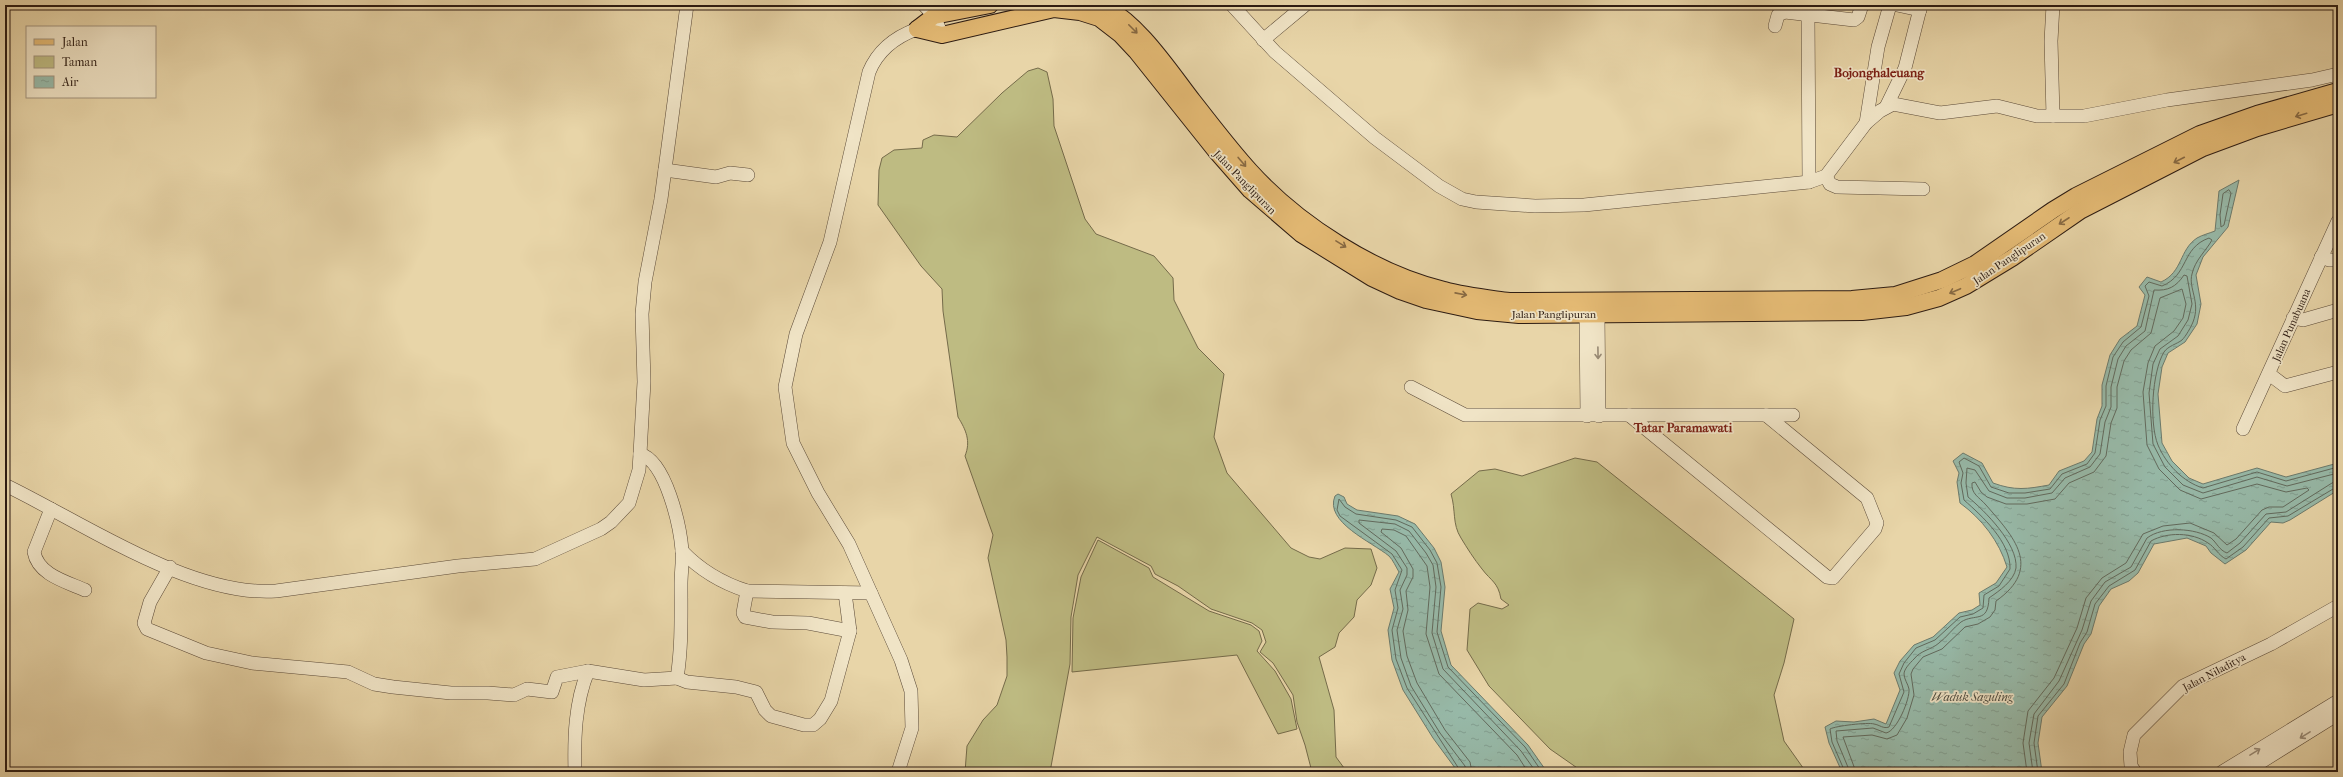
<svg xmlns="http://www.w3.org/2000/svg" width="2343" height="777" viewBox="0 0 2343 777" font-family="'IM FELL French Canon',serif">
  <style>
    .green { fill: #bebb82; stroke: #756b4a }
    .water { fill: url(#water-ripples); stroke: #6c7a6c }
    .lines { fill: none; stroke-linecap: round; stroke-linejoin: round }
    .shore { stroke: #626a5d; stroke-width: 1 }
    .minor-casing { stroke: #5b4a38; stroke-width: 14 }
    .major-casing { stroke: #2c1b12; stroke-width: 18 }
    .minor { stroke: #f0e4c6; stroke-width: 13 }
    .major { stroke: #e4ba74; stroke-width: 16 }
    .oneway { stroke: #886a43 }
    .oneway2 { stroke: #988a75 }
    .labels { text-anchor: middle; stroke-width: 3.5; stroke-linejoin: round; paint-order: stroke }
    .street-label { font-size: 11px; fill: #2c1b12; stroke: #f0e4c6 }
    .water-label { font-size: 12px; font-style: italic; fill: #4c4a3f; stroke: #f0e4c6 }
    .quarter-label { font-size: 13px; font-weight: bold; fill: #7a1f14; stroke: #f0e4c6 }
  </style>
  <defs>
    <pattern id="water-ripples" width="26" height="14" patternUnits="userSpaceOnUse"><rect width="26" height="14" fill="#97b9a8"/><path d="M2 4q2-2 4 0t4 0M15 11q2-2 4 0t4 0" fill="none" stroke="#829e90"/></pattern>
  </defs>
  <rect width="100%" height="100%" fill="#e8d5a8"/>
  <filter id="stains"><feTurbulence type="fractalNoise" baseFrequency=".005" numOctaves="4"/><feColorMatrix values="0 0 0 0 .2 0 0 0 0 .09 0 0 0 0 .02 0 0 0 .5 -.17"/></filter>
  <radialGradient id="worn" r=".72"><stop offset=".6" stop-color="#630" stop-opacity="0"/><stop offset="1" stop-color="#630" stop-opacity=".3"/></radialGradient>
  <g class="green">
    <path d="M1038,68L1047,72L1053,99L1054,126L1085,219L1096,234L1154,256L1173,278L1174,300L1198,348L1224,374L1214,437L1227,473L1291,548L1309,557L1320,559L1345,548L1371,549L1377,568L1371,585L1357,600L1354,617L1339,633L1335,647L1319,657L1334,710L1336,757L1347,772H1312L1305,745L1297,722L1293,695L1273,663L1260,652L1266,642L1262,630L1252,623L1211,609L1178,586L1155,574L1151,566L1097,537L1078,575L1071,617L1070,664L1050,772H965L967,746L983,720L997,705L1007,676V657L1006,640L988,558L993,535L965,456C971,441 966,430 958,417L943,311L942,289L921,266L878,205L879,170L882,158L894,150L922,148L923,140L934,135L957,137L1002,93L1028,71Z"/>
    <path d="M1575,458L1597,462L1794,619L1784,663L1774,695L1784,741L1806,772H1583L1550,749L1489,686L1467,650L1470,609L1478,603L1502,609L1509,605L1501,599C1498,582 1491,581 1482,569C1474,559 1467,548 1461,538C1452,524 1456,510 1451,494L1479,471L1495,469L1522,476Z"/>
    <path d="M1098,540L1149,568L1153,577L1209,611L1251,625L1259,631L1262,641L1257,651L1275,671L1291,699L1297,729L1278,734L1237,655L1072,672L1073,618L1081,577Z"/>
  </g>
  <g class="water">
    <path d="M2239,180L2228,227L2203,257L2196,275L2201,304L2197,324L2185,342L2168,353L2162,367L2158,394L2162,443L2172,461L2189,478L2203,484L2257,468L2286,477L2338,463V488L2335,492L2290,520L2283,523L2271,522L2246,550L2225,564L2211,553L2206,546L2187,538L2154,544L2138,573L2129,581L2111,589L2099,606L2091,634L2084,644L2067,686L2042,717L2038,743L2042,772H1842L1829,743L1825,727L1836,721L1854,722L1874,719L1886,724L1900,690L1894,673L1900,661L1914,645L1933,637L1959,613L1972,610L1980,605L1979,593L1996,583L2007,567C1999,541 1982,519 1960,503L1957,482L1959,473L1953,461L1963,453L1982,463L1993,483C2015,491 2027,489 2049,485L2059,471L2084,461L2092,452L2097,419L2102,406V385L2110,355L2120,339L2137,326L2145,295L2139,287L2147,277L2161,282C2183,272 2179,250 2197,238C2202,235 2210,233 2215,231L2219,191Z"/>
    <path d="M1338,494L1344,497L1347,504L1357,510L1398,516L1415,524L1434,548L1441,562L1445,587L1441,631L1451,665L1528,745L1547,772H1458L1433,738L1403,690L1392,660L1388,630L1394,608L1390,589L1399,572C1396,567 1393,560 1389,556C1372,542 1324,522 1335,496Z"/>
  </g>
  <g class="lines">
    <g class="shore">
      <path d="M2229,190L2231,193L2224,225L2221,227L2220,215L2223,194Z"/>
      <path d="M1461,772L1407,688L1396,659L1392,630L1398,608L1395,590L1402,570L1392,554L1340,516L1337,510L1339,499L1345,507L1356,514L1396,520L1412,527L1430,550L1437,563L1441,587L1437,632L1448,667L1525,747L1542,772"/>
      <path d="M1466,772L1465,766L1440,733L1411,686L1401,658L1397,630L1403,609L1400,590L1407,575V568L1396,551L1359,523V520L1395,524L1409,531L1426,553L1433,565L1436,587L1432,633L1443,669L1521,751L1536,772"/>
      <path d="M1472,772L1470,762L1445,730L1417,683L1407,656L1403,631L1408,610L1406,591L1413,577V569L1401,548L1381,532L1382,529L1394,530L1406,536L1427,566L1430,587L1426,634L1439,674L1517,755L1528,772"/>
      <path d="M1845,772L1832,742L1830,729C1835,726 1868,722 1874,724C1880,725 1883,729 1889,727L1904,692L1899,674L1904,663L1916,648L1935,640L1960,617L1973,614L1983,608L1984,595L1999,586L2010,569C2011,542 1982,516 1964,500L1961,483L1963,473L1959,462L1964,458L1979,466L1991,487L2009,493H2025L2050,489L2062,474L2087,464L2095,453L2100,420L2106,406V386L2113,357L2123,342L2141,327L2149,296L2145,286L2149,282L2162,286C2189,275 2181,248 2209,238L2212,240C2206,251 2195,260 2192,274C2188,288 2201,302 2193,322C2191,327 2186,336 2182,340C2177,344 2168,346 2164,352C2152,372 2149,423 2158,445C2166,464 2183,482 2203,488L2257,472L2286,481L2338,467"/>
      <path d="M1850,772L1837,741L1836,731L1873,728L1886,733C1897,731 1910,699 1909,689C1908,684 1904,679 1904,674C1904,669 1910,663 1914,659C1921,650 1931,650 1939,643C1947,637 1953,628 1961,622C1975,613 1988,624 1989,598C1999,591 2014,581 2016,568C2018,544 1985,511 1968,497L1966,483L1967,468L1975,470L1989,491L2007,498H2025L2052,493L2065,478L2090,467L2100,454L2105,422L2111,407V387L2118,359L2126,346L2145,331L2154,290C2168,291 2176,287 2184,275L2187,276L2192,304L2188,320L2178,336L2160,349L2153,364L2149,393L2153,444L2165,467L2183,485L2203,493L2257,477L2287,486L2338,473"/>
      <path d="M1856,772L1843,737L1872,735L1887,739L1897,735L1907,718L1914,695L1911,674L1913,669L1923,657L1942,649L1965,627L1978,624L1990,617L1995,610L1996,601C2043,568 2014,537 1986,505C1979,497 1971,494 1972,483L1975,482L1981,492L1987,497L2006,504H2027L2055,499L2069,483L2094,472L2106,456L2111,423L2117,408V387L2124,361L2131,350L2151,333L2160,298L2182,289L2186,304L2183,318L2174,331L2155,346L2148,363L2143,392L2147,445L2159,469L2180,490L2201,499L2257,484L2286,492L2307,488L2309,490L2283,507H2269L2262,510L2236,539L2227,545L2214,533L2190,523L2163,526L2143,534L2126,563L2102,578L2086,598L2077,628L2054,678L2028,711L2023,743L2027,772"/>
      <path d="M2033,772L2029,743L2034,714L2059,681L2082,630L2091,601L2105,582L2131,567L2147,538C2163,526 2195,528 2211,538C2217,543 2219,550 2227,553L2240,543L2266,514L2286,512L2332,483L2338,481"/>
      <path d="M2038,772L2034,743L2038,716L2064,684L2080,643L2087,632L2095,604L2109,586L2135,570L2151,541C2167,532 2192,532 2208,543C2215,547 2218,555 2226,559L2243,547L2269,518L2288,516L2338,486"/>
    </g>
    <g class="minor-casing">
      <g id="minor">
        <path d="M924,5L934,16L942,35"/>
        <path d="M1232,5L1275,52L1375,138L1439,186L1462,199L1476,202L1535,206L1584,205L1809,182L1826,176L1866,123L1880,111L1893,104L1940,113L1997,106L2037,116H2084L2167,100L2312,80L2338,74"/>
        <path d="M1897,5L1920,10"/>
        <path d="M2053,5L2051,41L2053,116"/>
        <path d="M1808,14L1809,182"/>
        <path d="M1775,26L1778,15L1785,12L1854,20L1858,17L1862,5"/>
        <path d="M1263,40L1305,5"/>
        <path d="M1886,107L1905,68L1921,5"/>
        <path d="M1866,123L1878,47L1890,5"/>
        <path d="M665,170L716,177L730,173L748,175"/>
        <path d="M1826,176L1830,184L1837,187L1923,189"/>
        <path d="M2321,257L2329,260H2338"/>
        <path d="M1586,314L1587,416"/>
        <path d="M1598,314L1599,416"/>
        <path d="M2293,318L2303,320L2338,310"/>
        <path d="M2269,374L2285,386L2338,372"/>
        <path d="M1411,387L1465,415H1793"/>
        <path d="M1629,415L1827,577L1833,578L1875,529L1877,523L1867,498L1766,415"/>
        <path d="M2243,429L2338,221"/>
        <path d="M5,485C82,522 190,597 276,591L458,566L535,559L601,529L611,522L629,503L639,470L640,454L644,382L642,314L645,282L661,199L687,5"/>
        <path d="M51,509L34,552C38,575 67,582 85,590"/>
        <path d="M170,567L150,602L144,623L147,629L206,653L252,663L348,672L374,684L393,687L451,693H488L514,695L527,689L552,692L557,677L588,671L644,680L677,678C682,647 681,616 681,584C681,573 683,561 682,550C680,526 666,461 640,454"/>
        <path d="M747,591L871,593"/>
        <path d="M845,593L850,631"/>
        <path d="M677,678L687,682L736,687L756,692L765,710L771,716L804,725H813L820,719L831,701L850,631L808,623L772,622L745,617L743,613L747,591C722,583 701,571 682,551"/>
        <path d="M575,772C574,738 575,703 588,671"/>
        <path d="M898,772L912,728L911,691L901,660L849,544L818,493L793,443L785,387L796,334L830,242L869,72C878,50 895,37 917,29"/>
        <path d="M2135,772L2131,766L2130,752L2134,735L2183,686L2271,644L2338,606"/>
        <path d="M2222,772L2338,701"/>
        <path d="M2245,772L2338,714"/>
      </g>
    </g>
    <g class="major-casing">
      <g id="major">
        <path d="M1102,5C1138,22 1169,70 1193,101C1212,125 1230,149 1250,171C1298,224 1374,273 1444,290C1465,296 1487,298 1509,301L1852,299L1895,295L1942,280L1975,264L2053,210L2076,196L2200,134L2257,114L2338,91"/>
        <path d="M917,29L942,35L1054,9L1080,12L1099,18L1121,35L1136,51L1215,150L1250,190L1301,234L1372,278L1400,291L1426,300L1477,311L1519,315L1862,312L1906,307L1939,298L1966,286L2012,258L2080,211L2203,148L2257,128L2338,104"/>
        <path d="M917,29L934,16L990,5"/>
      </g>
    </g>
    <use href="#minor" class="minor"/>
    <use href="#major" class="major"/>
  </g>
  <defs><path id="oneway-shaft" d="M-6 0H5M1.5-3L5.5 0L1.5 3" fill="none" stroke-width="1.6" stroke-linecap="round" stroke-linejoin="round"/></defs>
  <g class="oneway">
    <use href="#oneway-shaft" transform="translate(1133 29) rotate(45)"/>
    <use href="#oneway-shaft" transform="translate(2301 115) rotate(163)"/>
    <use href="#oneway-shaft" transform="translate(2179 160) rotate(153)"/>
    <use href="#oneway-shaft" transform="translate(1242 162) rotate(50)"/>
    <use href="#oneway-shaft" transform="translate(2064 221) rotate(147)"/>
    <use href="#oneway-shaft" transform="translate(1341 244) rotate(32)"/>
    <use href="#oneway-shaft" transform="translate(1955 291) rotate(157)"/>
    <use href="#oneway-shaft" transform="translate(1461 294) rotate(11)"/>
  </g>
  <g class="oneway2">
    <use href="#oneway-shaft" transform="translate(1598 353) rotate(89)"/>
    <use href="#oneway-shaft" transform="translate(2305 735) rotate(148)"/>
    <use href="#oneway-shaft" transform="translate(2255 752) rotate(-32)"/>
  </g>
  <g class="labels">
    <g class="street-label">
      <text transform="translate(1245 182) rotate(46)" y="4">Jalan Panglipuran</text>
      <text transform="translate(2009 258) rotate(-34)" y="4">Jalan Panglipuran</text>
      <text x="1554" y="318">Jalan Panglipuran</text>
      <text transform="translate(2291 325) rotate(-66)" y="4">Jalan Punabuana</text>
      <text transform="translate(2214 672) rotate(-28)" y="4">Jalan Niladitya</text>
    </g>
    <g class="water-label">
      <text x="1972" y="701">Waduk Saguling</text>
    </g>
    <g class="quarter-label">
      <text x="1879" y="77">Bojonghaleuang</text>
      <text x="1683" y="432">Tatar Paramawati</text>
    </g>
  </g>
  <rect width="2343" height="777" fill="none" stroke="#e8d5a8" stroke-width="20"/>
  <rect x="6" y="6" width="2331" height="765" fill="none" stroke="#2c1b12" stroke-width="2"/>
  <rect x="10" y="10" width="2323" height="757" fill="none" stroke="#2c1b12"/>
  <rect x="26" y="26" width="130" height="72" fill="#f0e4c6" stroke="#a2947e"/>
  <rect x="34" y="39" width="20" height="6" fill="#e4ba74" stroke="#a2947e"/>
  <text x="62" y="46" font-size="12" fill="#2c1b12">Jalan</text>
  <rect x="34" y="56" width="20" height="12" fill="#bebb82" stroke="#a2947e"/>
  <text x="62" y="66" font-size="12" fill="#2c1b12">Taman</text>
  <rect x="34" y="76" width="20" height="12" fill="url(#water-ripples)" stroke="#a2947e"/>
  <text x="62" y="86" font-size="12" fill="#2c1b12">Air</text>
  <rect width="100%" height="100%" filter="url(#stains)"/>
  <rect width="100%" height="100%" fill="url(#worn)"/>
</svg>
